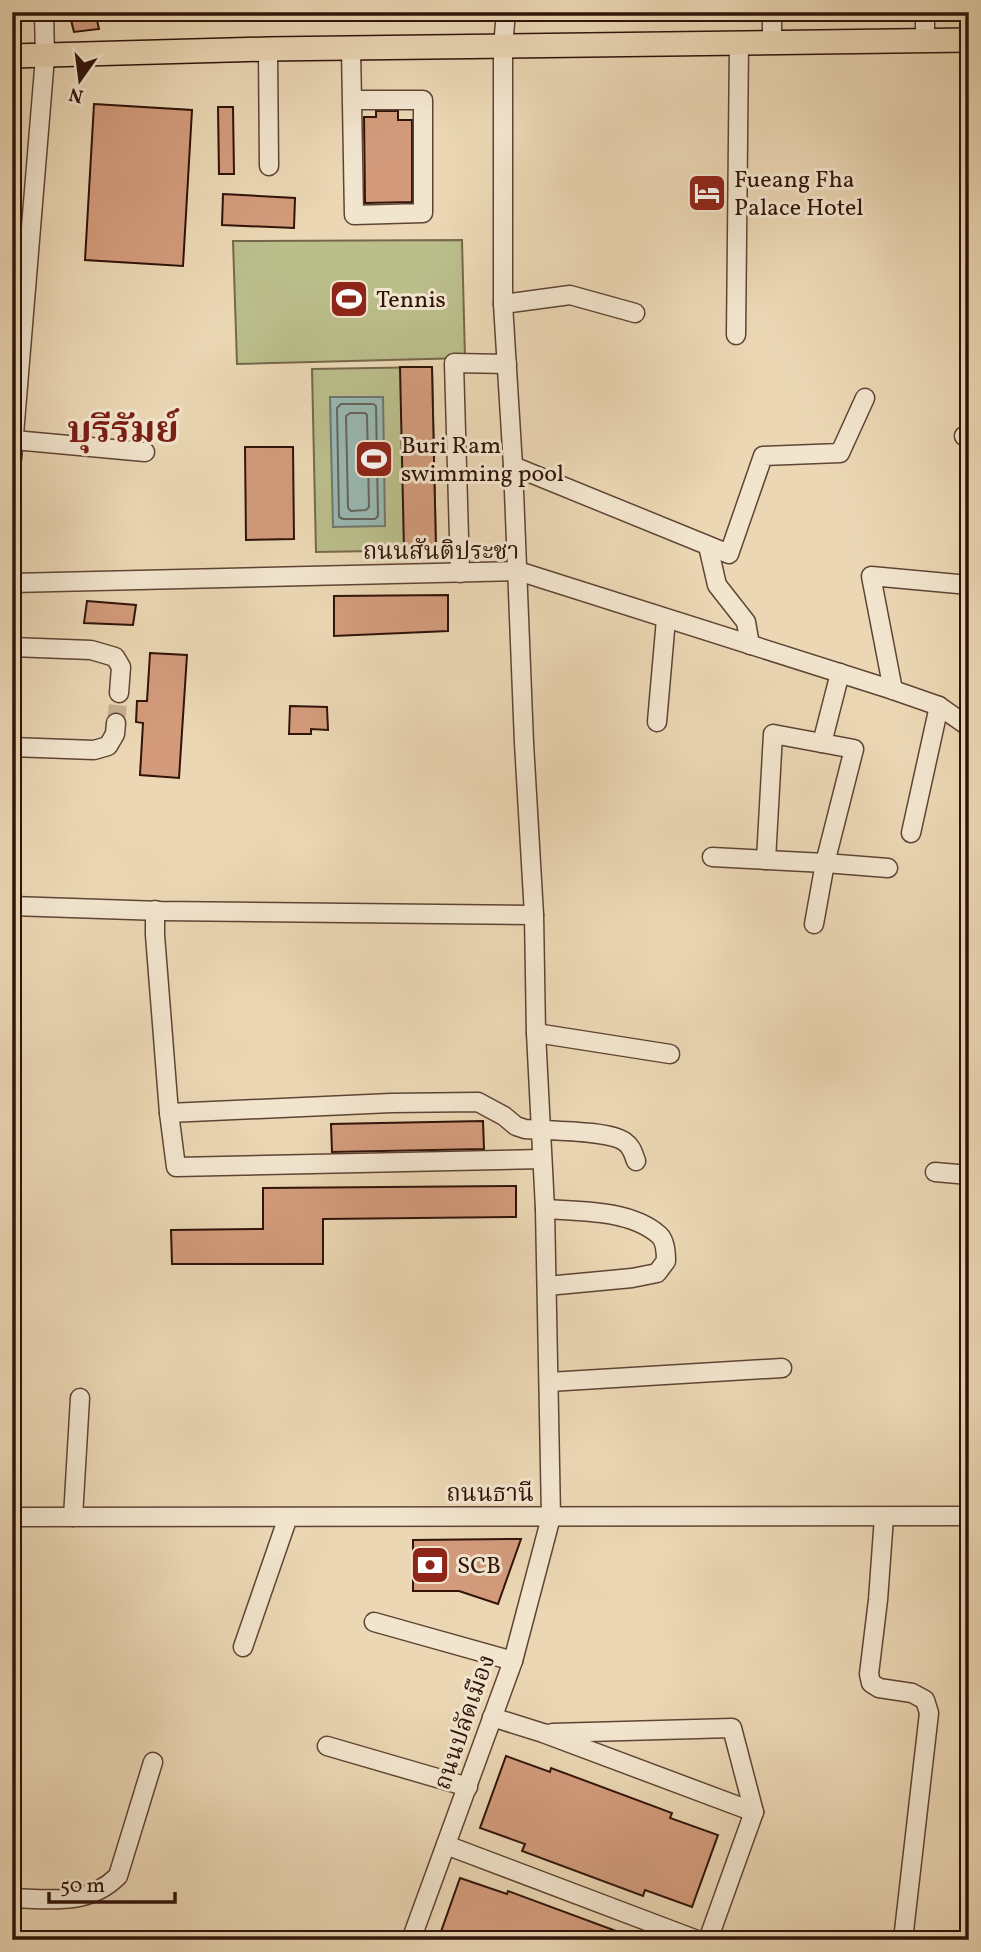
<svg xmlns="http://www.w3.org/2000/svg" width="981" height="1952" viewBox="0 0 981 1952" font-family="Vollkorn,'Noto Serif Thai',serif">
  <style>
    .green { fill: #babe8b; stroke: #75684a; stroke-width: 2 }
    .water { fill: #99b8b2; stroke: #6f766e; stroke-width: 2 }
    .lines { fill: none; stroke-linecap: round; stroke-linejoin: round }
    .shore { stroke: #64665e; stroke-width: 2 }
    .building { fill: #d39b7c; stroke: #301309; stroke-width: 2 }
    .minor-tunnel { stroke: #c6b092; stroke-width: 18; stroke-dasharray: 18 9; stroke-linecap: butt }
    .minor-casing { stroke: #5f4434; stroke-width: 21 }
    .major-casing { stroke: #301309; stroke-width: 26 }
    .minor { stroke: #f2e5ce; stroke-width: 18 }
    .major { stroke: #ebd7b4; stroke-width: 23 }
    .labels { text-anchor: middle; stroke-width: 6; stroke-linejoin: round; paint-order: stroke }
    .poi-label { font-size: 24px; fill: #301309; stroke: #f2e5ce; text-anchor: start }
    .street-label { font-size: 24px; fill: #301309; stroke: #f2e5ce }
    .town-label { font-size: 38px; font-weight: bold; fill: #7a1f14; stroke: #f2e5ce }
  </style>
  <rect width="100%" height="100%" fill="#ebd7b4"/>
  <filter id="stains"><feTurbulence type="fractalNoise" baseFrequency=".00286" numOctaves="4"/><feColorMatrix values="0 0 0 0 .2 0 0 0 0 .09 0 0 0 0 .02 0 0 0 .5 -.17"/></filter>
  <radialGradient id="worn" r=".72"><stop offset=".6" stop-color="#630" stop-opacity="0"/><stop offset="1" stop-color="#630" stop-opacity=".3"/></radialGradient>
  <g class="green">
    <path d="M462,240L465,358L237,364L233,241Z"/>
    <path d="M432,367L436,550L316,552L312,369Z"/>
  </g>
  <path class="water" d="M330,397H383L385,526L333,527Z"/>
  <g class="lines">
    <g class="shore">
      <path d="M341,404H373L376,406L378,516L375,519H343L339,517L337,408Z"/>
      <path d="M350,413H365L367,415L369,507L366,510L351,511L348,508L346,416Z"/>
    </g>
  </g>
  <g class="building">
    <path d="M69,12H95L99,29L74,32Z"/>
    <path d="M94,104L192,110L183,266L85,260Z"/>
    <path d="M218,107H233L234,174H219Z"/>
    <path d="M376,111H398V120H412V202L365,203L364,117H376Z"/>
    <path d="M223,194L295,198L294,228L222,225Z"/>
    <path d="M400,367H432L436,550H404Z"/>
    <path d="M245,447H293L294,539L246,540Z"/>
    <path d="M448,595V631L334,636V596Z"/>
    <path d="M87,601L136,605L133,625L84,623Z"/>
    <path d="M150,653L187,655L179,778L140,775L143,723L136,722L137,701H147Z"/>
    <path d="M290,706L327,707L328,730L311,729V734H289Z"/>
    <path d="M483,1121L484,1149L332,1152L331,1124Z"/>
    <path d="M516,1186V1217L323,1219V1264H172L171,1230L263,1229V1188Z"/>
    <path d="M521,1539L498,1604L459,1591H413V1540Z"/>
    <path d="M506,1756L550,1772L551,1768L672,1813L670,1818L718,1835L692,1907L645,1890L643,1896L522,1851L525,1844L480,1828Z"/>
    <path d="M460,1878L507,1894L508,1891L635,1938V1940H438Z"/>
  </g>
  <g class="lines">
    <path class="minor-tunnel" d="M116,723L119,693"/>
    <g class="minor-casing">
      <g id="minor">
        <path d="M925,12V41"/>
        <path d="M772,43V12"/>
        <path d="M351,48L354,215L423,213V100H352"/>
        <path d="M268,49L269,166"/>
        <path d="M503,304L570,295L635,313"/>
        <path d="M736,335L739,43"/>
        <path d="M964,436H969"/>
        <path d="M14,440L145,452"/>
        <path d="M12,459L45,57L44,12"/>
        <path d="M513,466L729,554L763,456L840,453L865,398"/>
        <path d="M708,546L717,585L746,622L750,645"/>
        <path d="M460,573L454,363L507,364"/>
        <path d="M12,583L518,571L893,690L939,706L969,727"/>
        <path d="M12,647L91,650L115,657L121,667L119,693"/>
        <path d="M893,690L871,576L969,585"/>
        <path d="M657,722L666,619"/>
        <path d="M822,743L840,673"/>
        <path d="M12,747L94,750L108,746L115,734L116,723"/>
        <path d="M911,833L939,706"/>
        <path d="M712,857L825,863L888,868"/>
        <path d="M766,860L773,734L854,749L825,863L814,924"/>
        <path d="M12,906L161,911L534,915"/>
        <path d="M155,910V935L169,1113L176,1167L542,1159"/>
        <path d="M536,1033L670,1054"/>
        <path d="M169,1113L391,1103L478,1102L504,1116L516,1126L525,1129C548,1131 609,1130 625,1142C632,1147 633,1153 636,1161"/>
        <path d="M935,1172L969,1175"/>
        <path d="M545,1209C579,1211 631,1210 659,1235C665,1240 666,1252 666,1261L657,1273L632,1278L547,1286"/>
        <path d="M549,1382L782,1368"/>
        <path d="M12,1517L969,1516"/>
        <path d="M73,1517L80,1398"/>
        <path d="M884,1517L878,1600L869,1674L871,1683L879,1688L912,1693L925,1700L929,1713L903,1940"/>
        <path d="M374,1622L513,1661"/>
        <path d="M243,1647L288,1517"/>
        <path d="M492,1717L543,1733L754,1812L708,1940"/>
        <path d="M552,1733L732,1728L754,1812"/>
        <path d="M327,1746L468,1787"/>
        <path d="M446,1845L697,1940"/>
        <path d="M12,1898C51,1899 88,1906 118,1876L153,1762"/>
        <path d="M411,1940L513,1661L551,1517L545,1209L536,1033L534,915L524,743L513,466L503,304V46L506,12"/>
      </g>
    </g>
    <g class="major-casing">
      <path id="major" d="M12,56L268,49L969,40"/>
    </g>
    <use href="#minor" class="minor"/>
    <use href="#major" class="major"/>
  </g>
  <defs>
    <g id="hotel-square" transform="scale(2.0125)"><rect x="-9" y="-9" width="18" height="18" rx="4" fill="#8f2418" stroke="#f2e5ce"/><path d="M-6-4.5h1.5V1H6V5H4.5V3h-9V5H-6ZM-4 0a1.8 1.8 0 1 1 3.6 0ZM.5 0V-2.5h3Q6-2.5 6 0Z" fill="#fff"/></g>
    <g id="stadium-square" transform="scale(2.0125)"><rect x="-9" y="-9" width="18" height="18" rx="4" fill="#8f2418" stroke="#f2e5ce"/><path d="M0-5a6.5 5 0 1 0 0 10a6.5 5 0 1 0 0-10ZM-3.5-1.8h7v3.6h-7Z" fill="#fff"/></g>
    <g id="bank-square" transform="scale(2.0125)"><rect x="-9" y="-9" width="18" height="18" rx="4" fill="#8f2418" stroke="#f2e5ce"/><path d="M-6-4H6V4H-6ZM0-2.3a2.3 2.3 0 1 0 0 4.6a2.3 2.3 0 1 0 0-4.6Z" fill="#fff"/></g>
  </defs>
  <g fill-rule="evenodd">
    <use href="#hotel-square" x="707" y="193"/>
    <use href="#stadium-square" x="349" y="299"/>
    <use href="#stadium-square" x="374" y="459"/>
    <use href="#bank-square" x="430" y="1565"/>
  </g>
  <g class="labels">
    <g class="poi-label">
      <text x="734" y="187">Fueang Fha<tspan x="734" dy="28">Palace Hotel</tspan></text>
      <text x="376" y="307">Tennis</text>
      <text x="401" y="453">Buri Ram<tspan x="401" dy="28">swimming pool</tspan></text>
      <text x="457" y="1573">SCB</text>
    </g>
    <g class="street-label">
      <text x="441" y="559">ถนนสันติประชา</text>
      <text x="490" y="1501">ถนนธานี</text>
      <text transform="translate(464 1722) rotate(-71)" y="8">ถนนปลัดเมือง</text>
    </g>
    <g class="town-label">
      <text x="123" y="442">บุรีรัมย์</text>
    </g>
  </g>
  <rect width="981" height="1952" fill="none" stroke="#ebd7b4" stroke-width="42"/>
  <rect x="14" y="14" width="953" height="1924" fill="none" stroke="#301309" stroke-width="3.5"/>
  <rect x="21" y="21" width="939" height="1910" fill="none" stroke="#301309" stroke-width="2"/>
  <g transform="translate(80 80) rotate(194)" stroke="#f2e5ce" stroke-width="5" paint-order="stroke">
  <path d="M0-5L12 26L0 18L-12 26Z" fill="#301309"/>
  <text y="-10" font-size="19" font-weight="bold" text-anchor="middle" fill="#301309">N</text>
  </g>
  <path d="M49 1892v10h126v-10" fill="none" stroke="#301309" stroke-width="3.5"/>
  <text x="60" y="1892" font-size="21" fill="#301309" stroke="#f2e5ce" stroke-width="5" paint-order="stroke">50 m</text>
  <rect width="100%" height="100%" filter="url(#stains)"/>
  <rect width="100%" height="100%" fill="url(#worn)"/>
</svg>
